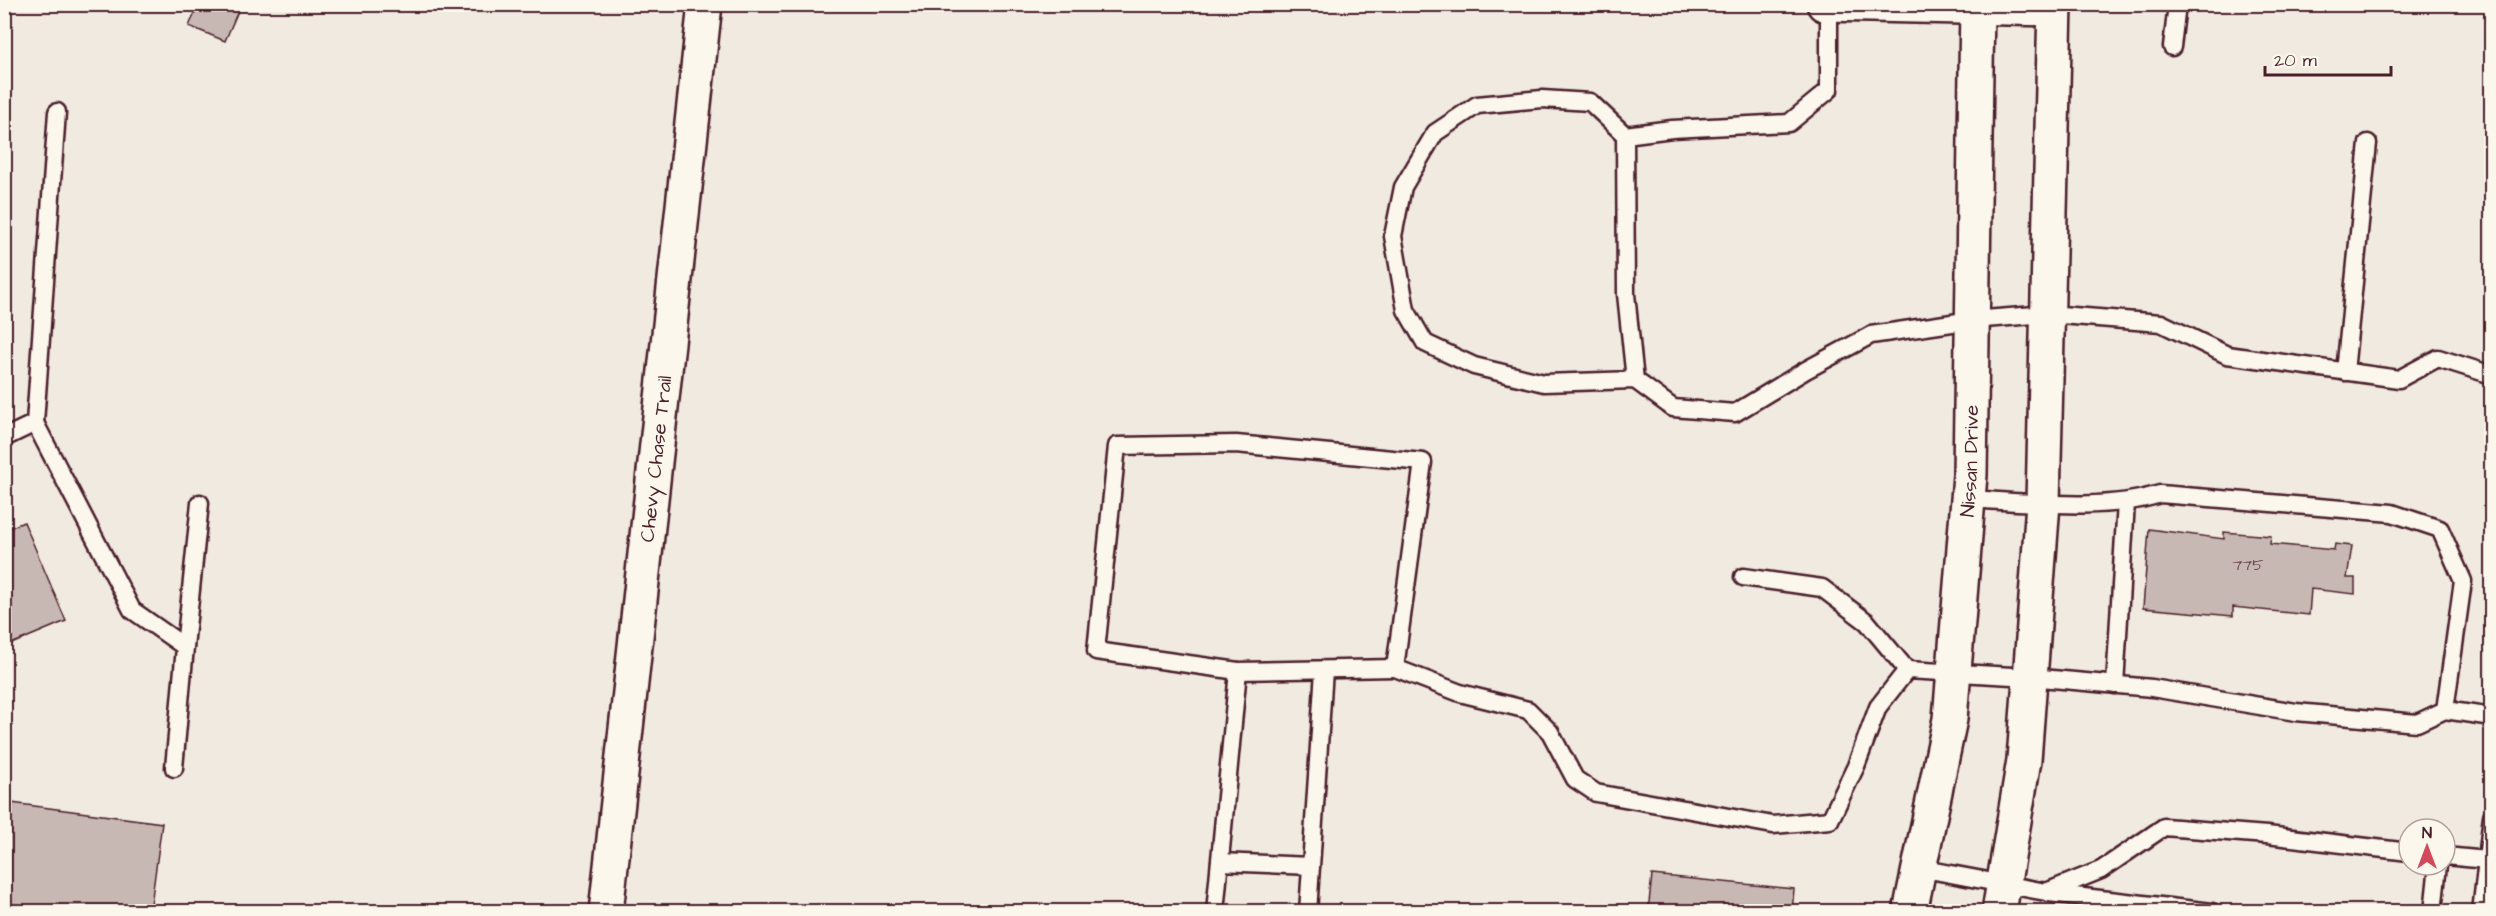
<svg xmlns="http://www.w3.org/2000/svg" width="2496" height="916" viewBox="0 0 2496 916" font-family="'Architects Daughter',sans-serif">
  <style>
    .building { fill: #c8b8b3; stroke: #4a1f2b; stroke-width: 1.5 }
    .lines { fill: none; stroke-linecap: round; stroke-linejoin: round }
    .lane-casing { stroke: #4a1f2b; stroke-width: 21 }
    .street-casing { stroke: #4a1f2b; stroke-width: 38 }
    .primary-casing { stroke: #4a1f2b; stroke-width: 38 }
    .lane { stroke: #fbf7ec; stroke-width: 16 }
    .street { stroke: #fbf7ec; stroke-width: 33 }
    .primary { stroke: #fbf7ec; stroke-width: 33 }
    .labels { text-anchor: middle; stroke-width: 6; stroke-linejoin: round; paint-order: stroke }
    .number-label { font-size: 16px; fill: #6a454d }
    .street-label { font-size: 20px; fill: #4a1f2b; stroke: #fbf7ec }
  </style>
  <rect width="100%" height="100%" fill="#f0eae0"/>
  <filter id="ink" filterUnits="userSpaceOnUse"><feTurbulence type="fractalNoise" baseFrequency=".0167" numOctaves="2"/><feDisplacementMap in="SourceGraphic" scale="12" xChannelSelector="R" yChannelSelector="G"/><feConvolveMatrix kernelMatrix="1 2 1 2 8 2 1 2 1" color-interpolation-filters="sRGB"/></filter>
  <g filter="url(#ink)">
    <g class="building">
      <path d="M199,4H241L225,41L189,26Z"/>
      <path d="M24,522L66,621L4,647V530Z"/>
      <path d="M2149,529L2224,539V532L2271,536L2270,544L2334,550L2335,544L2352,546L2347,578H2355V594L2311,589L2309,615L2233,607V616L2143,608Z"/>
      <path d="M4,802L162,823L150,912H64L4,903Z"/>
      <path d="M1652,875L1794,889L1792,912H1648Z"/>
    </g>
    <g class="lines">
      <g class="lane-casing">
        <g id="lane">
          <path d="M2172,47L2177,4"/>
          <path d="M1625,135L1672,129L1789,123L1829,90V4"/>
          <path d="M2345,372L2368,143"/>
          <path d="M1635,380L1626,294L1625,135L1590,102L1542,99L1477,105L1435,133L1403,187L1393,236L1406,310L1425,343L1474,366L1544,383L1635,380L1673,408L1735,413L1806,370L1871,335L1972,320L2048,314L2161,323L2227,355L2399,379L2438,358L2492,375"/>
          <path d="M35,423L132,610L185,647L174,768"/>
          <path d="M4,438L35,423L57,112"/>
          <path d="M1236,444L1423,462L1395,668L1238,671L1096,651L1117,446Z"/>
          <path d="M1743,577L1822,588L1867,622L1907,670"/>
          <path d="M185,647L200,503"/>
          <path d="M1395,668L1460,693L1528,710L1550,732L1575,779L1596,793L1773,825L1830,820L1856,766L1878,707L1907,670L2030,677L2152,688L2296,712L2417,723L2445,710L2463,581L2440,529L2392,513L2160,494C2103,512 2028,502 1968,499"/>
          <path d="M2115,685L2126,502"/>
          <path d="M2445,710L2492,717"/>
          <path d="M2445,856L2487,860"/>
          <path d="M1220,862L1311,866"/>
          <path d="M1919,868L2046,892L2101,870L2164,827L2267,835L2409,852"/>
          <path d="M2049,893L2212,912"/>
          <path d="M1215,912L1238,671"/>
          <path d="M1308,912L1324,670"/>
          <path d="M2433,912L2438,865"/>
          <path d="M2481,912L2492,816"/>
        </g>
      </g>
      <g class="street-casing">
        <g id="street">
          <path d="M1824,4L2055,9"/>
          <path id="s1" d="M606,912L705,4"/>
        </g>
      </g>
      <g class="primary-casing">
        <g id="primary">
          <path id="s2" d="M1910,912L1950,719L1970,475L1977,4"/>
          <path d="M1999,912L2024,760L2043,503L2055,4"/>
        </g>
      </g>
      <use href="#lane" class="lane"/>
      <use href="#street" class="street"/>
      <use href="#primary" class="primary"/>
    </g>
  </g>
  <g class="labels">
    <g class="number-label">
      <text x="2248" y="570">775</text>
    </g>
    <g class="street-label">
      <text dy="7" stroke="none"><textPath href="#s1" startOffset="456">Chevy Chase Trail</textPath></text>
      <text dy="7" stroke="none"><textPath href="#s2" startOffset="456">Nissan Drive</textPath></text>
    </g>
  </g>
  <rect width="2496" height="916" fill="none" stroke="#fbf7ec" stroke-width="24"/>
  <rect x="12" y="12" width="2472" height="892" fill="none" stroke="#4a1f2b" stroke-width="2" filter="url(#ink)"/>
  <g transform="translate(2427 847)"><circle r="28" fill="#fbf7ec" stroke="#b4a19f" stroke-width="1.5"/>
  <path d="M0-4.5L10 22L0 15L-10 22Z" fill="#d1495b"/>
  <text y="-9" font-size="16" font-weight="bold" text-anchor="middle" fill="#4a1f2b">N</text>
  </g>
  <path d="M2265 66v9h126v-9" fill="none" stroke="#4a1f2b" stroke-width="3"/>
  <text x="2274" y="66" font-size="18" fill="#4a1f2b" stroke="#fbf7ec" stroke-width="4.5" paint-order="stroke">20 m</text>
</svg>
